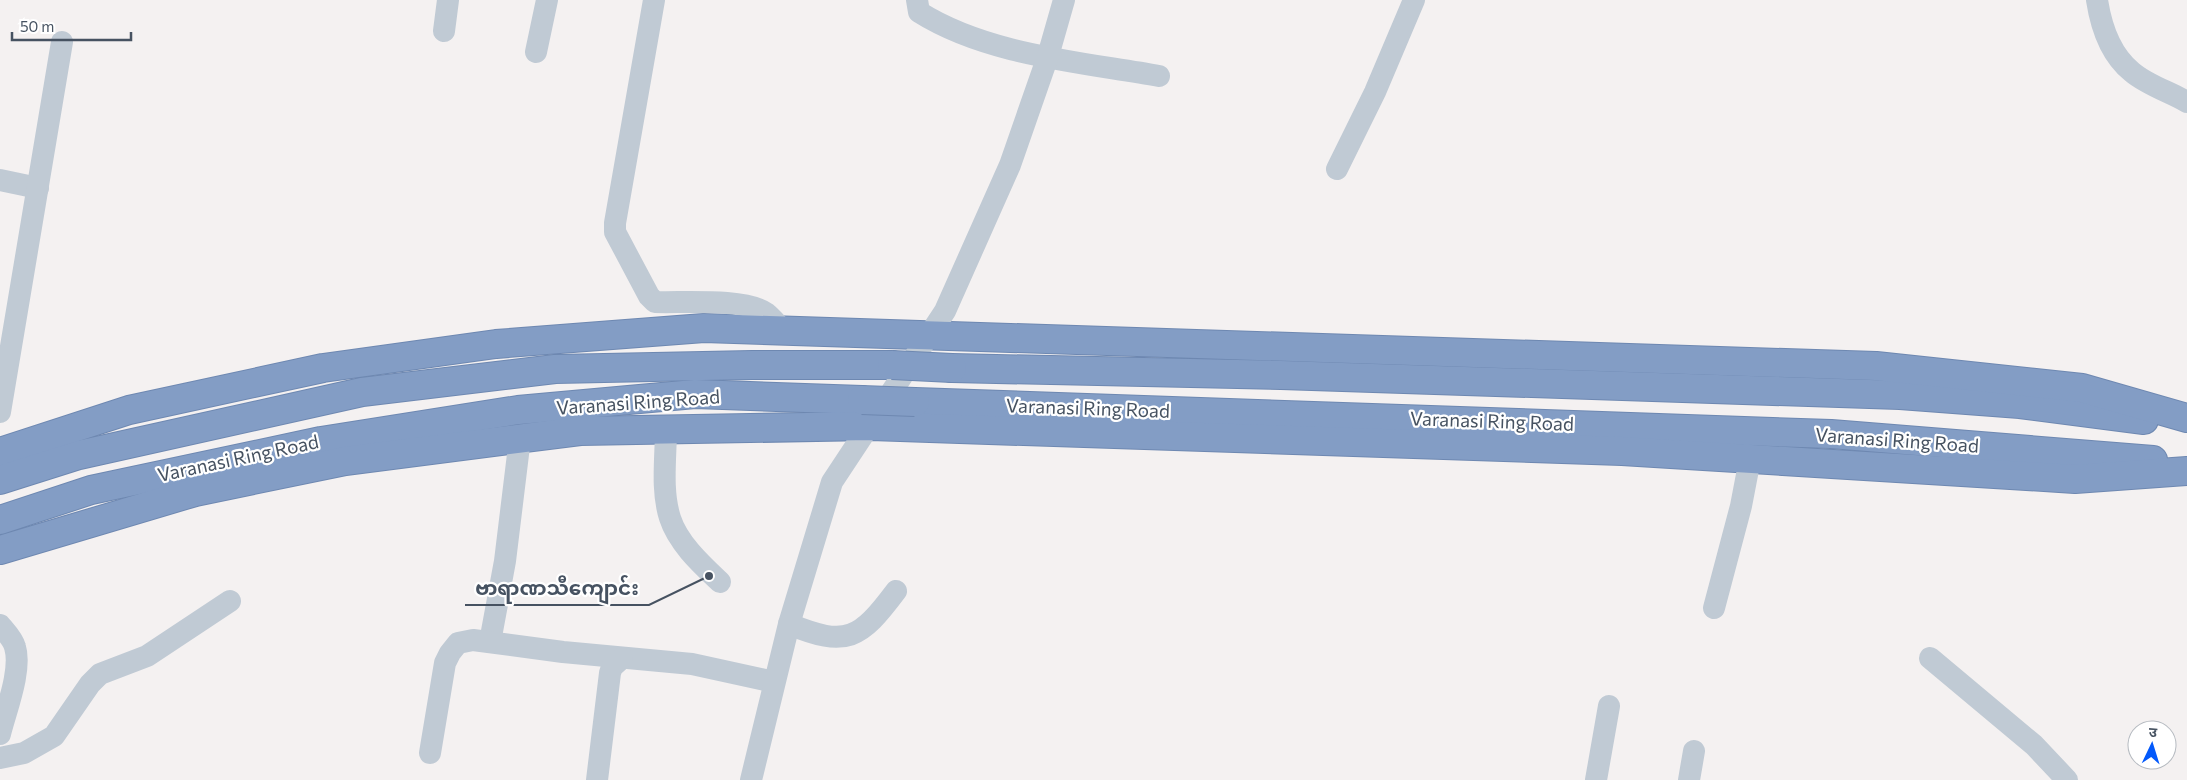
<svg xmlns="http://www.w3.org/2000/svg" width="2187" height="780" viewBox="0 0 2187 780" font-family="Commissioner,'Noto Sans Devanagari','Noto Sans Myanmar',sans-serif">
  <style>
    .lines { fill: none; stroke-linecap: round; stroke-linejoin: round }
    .highway-casing { stroke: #6e88b1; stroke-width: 30 }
    .minor { stroke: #c0cad4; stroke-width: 22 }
    .highway { stroke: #839dc5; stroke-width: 28 }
    .highway-bridge-casing { stroke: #6e88b1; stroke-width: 30; stroke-linecap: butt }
    .highway-bridge { stroke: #839dc5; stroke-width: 28 }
    .labels { text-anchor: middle; stroke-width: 4.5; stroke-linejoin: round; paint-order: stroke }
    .street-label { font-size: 19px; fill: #465261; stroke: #fff }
    .leader { fill: none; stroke: #465261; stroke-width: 2 }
    .callout-dot { fill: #465261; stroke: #fff; stroke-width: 2 }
    .callout-label { font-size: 20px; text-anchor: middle; font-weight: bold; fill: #465261; stroke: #fff; stroke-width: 4.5; stroke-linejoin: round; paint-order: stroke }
  </style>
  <rect width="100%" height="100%" fill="#f4f1f1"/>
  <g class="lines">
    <g class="highway-casing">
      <g id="highway">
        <path d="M952,368L1281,375L1900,395L2020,404L2144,420"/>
        <path d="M915,402L1831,434L2153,460"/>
        <path d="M0,452L129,410L323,368L496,344L704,328L1876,366L2082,388L2187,418"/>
        <path d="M0,480L79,455L362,392L555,369L752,365H892"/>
        <path d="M0,520L91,490L321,441L518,410L695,394L862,400"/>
        <path d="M0,550L195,492L345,461L580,431L871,426L1622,451L2075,479L2187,471"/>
      </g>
    </g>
    <g class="minor">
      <path d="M654,0L615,223V232L649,296L655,302C683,303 744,298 766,313C772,318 777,324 783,330"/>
      <path d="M917,0L919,12C987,55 1081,62 1159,76"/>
      <path d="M2097,0C2101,26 2111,55 2132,72C2147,85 2170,92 2187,102"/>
      <path d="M444,31L448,0"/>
      <path d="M536,52L547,0"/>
      <path d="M1337,169L1375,92L1414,0"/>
      <path d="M0,180L38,188"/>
      <path d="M0,412L62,42"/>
      <path d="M666,428C666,457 661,490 670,518C678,543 701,564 720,582"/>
      <path d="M1714,608L1741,506L1750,459"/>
      <path d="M789,624C847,648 860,639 896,591"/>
      <path d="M0,625C5,631 13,639 15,647C22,670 6,710 0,734"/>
      <path d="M490,642L505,561L520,438"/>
      <path d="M1930,658L2034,745L2067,780"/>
      <path d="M430,753L445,663L450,653L458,643L473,640L563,652L692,664L774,682"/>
      <path d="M0,758L24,753L54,736L90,684L100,674L147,656L230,601"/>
      <path d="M597,780L610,673L612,667L622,658"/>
      <path d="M751,780L789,624L832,482L945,311L1010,165L1048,56L1064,0"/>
      <path d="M1596,780L1609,706"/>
      <path d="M1689,780L1694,751"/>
    </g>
    <use href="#highway" class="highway"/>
    <g class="highway-bridge-casing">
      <g id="highway-bridge">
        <path d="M892,365L952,368"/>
        <path d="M862,400L915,402"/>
      </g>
    </g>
    <use href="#highway-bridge" class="highway-bridge"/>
  </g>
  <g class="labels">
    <g class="street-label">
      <text transform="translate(638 402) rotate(-4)" y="7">Varanasi Ring Road</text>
      <text transform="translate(1088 408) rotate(2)" y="7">Varanasi Ring Road</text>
      <text transform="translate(1492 421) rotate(2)" y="7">Varanasi Ring Road</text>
      <text transform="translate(1897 440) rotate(4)" y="7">Varanasi Ring Road</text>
      <text transform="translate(238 458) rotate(-12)" y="7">Varanasi Ring Road</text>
    </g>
  </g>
  <path class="leader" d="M709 576L649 605H465"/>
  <circle class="callout-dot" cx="709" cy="576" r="5"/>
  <g class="callout-label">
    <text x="557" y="595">ဗာရာဏသီကျောင်း</text>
  </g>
  <g transform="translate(2152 745) rotate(4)"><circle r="24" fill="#ffffff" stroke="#b5bac0"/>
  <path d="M0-4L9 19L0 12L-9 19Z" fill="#0359fb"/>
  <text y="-8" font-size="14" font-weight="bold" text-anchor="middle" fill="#465261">उ</text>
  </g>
  <path d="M12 32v8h119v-8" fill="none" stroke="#465261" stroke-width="2.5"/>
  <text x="20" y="32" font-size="15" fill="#465261" stroke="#ffffff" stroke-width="4" paint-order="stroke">50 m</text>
</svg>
